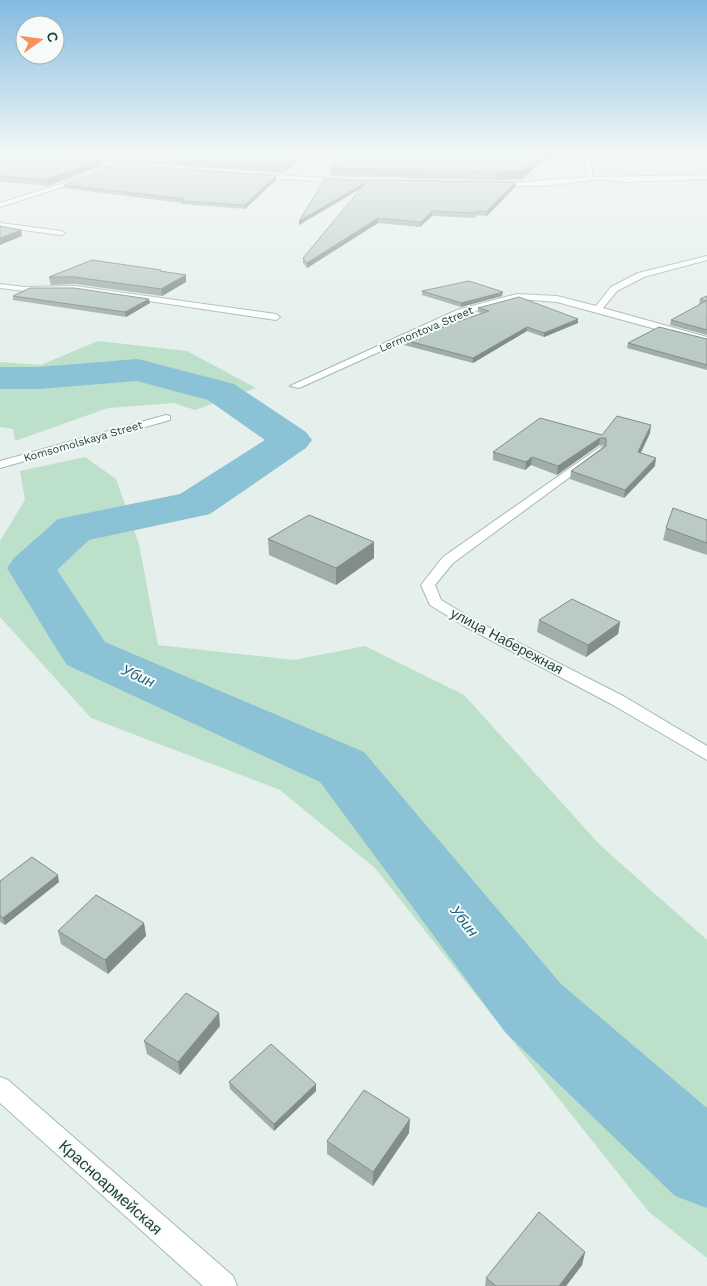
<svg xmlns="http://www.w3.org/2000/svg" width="707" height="1286" viewBox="0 0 707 1286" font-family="'Work Sans',sans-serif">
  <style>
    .green { fill: #bde0ca }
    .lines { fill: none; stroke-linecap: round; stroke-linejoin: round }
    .river { fill: #8bc2d5; fill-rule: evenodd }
    .street-casing { stroke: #a7b8b3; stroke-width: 2 }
    .secondary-casing { stroke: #a2bbb5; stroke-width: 2 }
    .street { fill: #fff; fill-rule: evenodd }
    .secondary { fill: #fff; fill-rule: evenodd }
    .wall { fill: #a0aea9 }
    .shaded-wall { fill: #828d8a }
    .building { fill: #bacac5; stroke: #828d8a }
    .labels { text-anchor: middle; stroke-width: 4; stroke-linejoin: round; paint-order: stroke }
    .far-street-label { font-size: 11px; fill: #23423d; stroke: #f6fbf9 }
    .street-label { font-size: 14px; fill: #23423d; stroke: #f6fbf9 }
    .water-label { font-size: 15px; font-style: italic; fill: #196481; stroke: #f6fbf9 }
    .near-street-label { font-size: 16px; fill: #23423d; stroke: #f6fbf9 }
  </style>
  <rect width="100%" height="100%" fill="#e5efeb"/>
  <g class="green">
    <path d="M98,341L187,351L256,388L195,410L174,403L108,408L15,441L13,429L0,427V362L41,365Z"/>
    <path d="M85,457L116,479L139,544L158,645L294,660L365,646L464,695L601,846L707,940V1258L649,1212L375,868L280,790L91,718L0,617V541L25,500L20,471Z"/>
  </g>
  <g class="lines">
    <path class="river" d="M138,359L234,384L306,432L312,440L306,448L210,514L89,540L57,570L105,642L364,752L561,984L707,1108V1208L675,1196L505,1032L320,782L67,665L59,653L7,568L14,558L58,519L180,494L265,440L208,400L137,381L38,389H0V367H38Z"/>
    <g class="street-casing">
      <g id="street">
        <path d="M114,163L116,166L65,186L0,207V203L61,184Z"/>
        <path d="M707,175V179L627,182L588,179L591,177Z"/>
        <path d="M0,223L61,231L65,233L61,235L0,227Z"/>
        <path d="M707,256V260L644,277L617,291L603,308L707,337V343L557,302L520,299L463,314L299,388L290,386L457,310L517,294L557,296L596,306L611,287L638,273Z"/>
        <path d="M0,284L24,287L75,286L276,314L280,317L276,320L75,290L24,291L0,288Z"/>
        <path d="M166,415L170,416V420L0,468V461Z"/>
        <path d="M600,447L604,448V452L453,563L435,585L441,600L476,621L625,697L707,746V760L613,705L466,627L430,605L421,585L443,557Z"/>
      </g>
    </g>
    <g class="secondary-casing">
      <g id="secondary">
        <path d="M591,156H597L591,165L593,180L544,186H496L493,184L588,177L585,165Z"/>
        <path d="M80,159L134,164L137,166L134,168L78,162Z"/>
        <path d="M257,174L344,179L347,181L344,183L255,177Z"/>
        <path d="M0,1077L8,1080L233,1276L237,1286H203L0,1103Z"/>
      </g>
    </g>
    <use href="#street" class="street"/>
    <use href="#secondary" class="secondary"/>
  </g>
  <g class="wall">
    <path d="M0,156H303L284,173L100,160L101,166L47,186L0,182Z"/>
    <path d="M337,156H556L547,162H540L523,179L495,180L330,176V168Z"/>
    <path d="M325,179L515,187L487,216L476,215L475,218L432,216L420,227L378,223L307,268L303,263V258L362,188L299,225V221Z"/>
    <path d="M276,180L245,209L182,204V203L64,188V185Z"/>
    <path d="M161,271L186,282L162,296L75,284L51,285L49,277Z"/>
    <path d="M422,291L502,296L461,307L422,295Z"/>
    <path d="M13,296L150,303L126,317L13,300Z"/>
    <path d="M707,296V335L670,325L671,320L700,304H699L700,299Z"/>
    <path d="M478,308L578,319V323L544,337L527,331L473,363L404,345V340L482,313L478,312Z"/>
    <path d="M707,339V370L627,348L628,343Z"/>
    <path d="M650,433L641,453L655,466L624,498L570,479L571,471L604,446L599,445L557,475L531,465L525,470L493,460V452L602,435Z"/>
    <path d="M707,520V555L663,540L666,528Z"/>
    <path d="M268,539L374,558L336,585L269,555Z"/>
    <path d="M539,620L620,622L618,634L586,657L537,632Z"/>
    <path d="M0,881L59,882L5,925L0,922Z"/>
    <path d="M144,923L146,936L108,974L61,944L58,931Z"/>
    <path d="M220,1026L180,1075L147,1054L144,1041Z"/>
    <path d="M229,1082L316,1091L274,1131L230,1089Z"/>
    <path d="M409,1133L373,1186L327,1154V1141Z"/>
    <path d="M585,1252L582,1265L566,1286H485L486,1278Z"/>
  </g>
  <g class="shaded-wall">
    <path d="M296,156H303L284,173V167Z"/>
    <path d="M539,156H540V162L523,179L495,180L496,172Z"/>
    <path d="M547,156H556L547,162Z"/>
    <path d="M100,160L101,166L47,186L46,180Z"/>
    <path d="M276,176V180L245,209V205Z"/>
    <path d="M368,181V184L299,225V221Z"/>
    <path d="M516,182L515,187L487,216V211Z"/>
    <path d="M432,211V216L420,227L421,222Z"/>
    <path d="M378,218V223L307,268V263Z"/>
    <path d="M21,230L22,236L0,245V238Z"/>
    <path d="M186,275V282L162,296L161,289Z"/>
    <path d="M503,292L502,296L461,307V303Z"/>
    <path d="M149,299L150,303L126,317L125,312Z"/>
    <path d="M578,319V323L544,337V333Z"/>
    <path d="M527,327V331L473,363V358Z"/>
    <path d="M651,425L650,433L637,460L638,452Z"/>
    <path d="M600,438L599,445L557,475L558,466Z"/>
    <path d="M532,457L531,465L525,470L526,462Z"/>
    <path d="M656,458L655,466L624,498L625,490Z"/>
    <path d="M374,542V558L336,585V568Z"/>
    <path d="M620,622L618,634L586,657L588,645Z"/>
    <path d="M58,875L59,882L5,925L3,918Z"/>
    <path d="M144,923L146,936L108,974L105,960Z"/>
    <path d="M219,1013L220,1026L180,1075L178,1062Z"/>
    <path d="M316,1084V1091L274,1131V1124Z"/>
    <path d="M410,1119L409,1133L373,1186V1172Z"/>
    <path d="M585,1252L582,1265L566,1286H559Z"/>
  </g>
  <g class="building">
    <path d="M0,156H50L100,160L46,180L0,176Z"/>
    <path d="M120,156H296L284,167Z"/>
    <path d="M337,156H539L524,170L496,172L330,168Z"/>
    <path d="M116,164L276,176L245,205L182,201L184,199L64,185Z"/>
    <path d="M325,179L368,181L299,221Z"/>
    <path d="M368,180L516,182L487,211H476L475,213L432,211L421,222L378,218L307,263L303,258Z"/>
    <path d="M0,226L21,230L0,238Z"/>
    <path d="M92,260L161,270L160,271L186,275L161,289L74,277H49Z"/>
    <path d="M469,281L503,292L461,303L422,291Z"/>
    <path d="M30,288H74L149,299L125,312L13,296Z"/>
    <path d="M707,296V330L671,320L706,301L700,299Z"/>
    <path d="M519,297L578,319L544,333L527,327L473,358L404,340L489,311L478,308Z"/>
    <path d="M659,327L707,339V365L628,343Z"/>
    <path d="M617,416L651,425L638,452L656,458L625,490L571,471L606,446V438H600L558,466L532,457L526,462L493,452L540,418L602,435Z"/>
    <path d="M673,508L707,520V543L666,528Z"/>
    <path d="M309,515L374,542L336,568L268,539Z"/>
    <path d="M572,599L620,622L588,645L539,620Z"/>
    <path d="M32,857L58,875L3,918L0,916V881Z"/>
    <path d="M96,895L144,923L105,960L58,931Z"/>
    <path d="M186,993L219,1013L178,1062L144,1041Z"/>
    <path d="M271,1044L316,1084L274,1124L229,1082Z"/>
    <path d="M364,1090L410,1119L373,1172L327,1141Z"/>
    <path d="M539,1212L585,1252L559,1286H496L486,1278Z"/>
  </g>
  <linearGradient id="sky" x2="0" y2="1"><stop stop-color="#83bae0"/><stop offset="0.46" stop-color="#f3f8f6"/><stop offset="1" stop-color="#f3f8f6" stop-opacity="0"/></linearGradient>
  <rect width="707" height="336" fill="url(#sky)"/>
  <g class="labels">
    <g class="far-street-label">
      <text transform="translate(426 329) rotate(-23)" y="4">Lermontova Street</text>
      <text transform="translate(83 441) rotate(-16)" y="4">Komsomolskaya Street</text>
    </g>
    <g class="street-label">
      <text transform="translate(507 641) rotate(28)" y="5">улица Набережная</text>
    </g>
    <g class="water-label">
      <text transform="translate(138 676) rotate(24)" y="5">Убин</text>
      <text transform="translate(464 921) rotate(52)" y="5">Убин</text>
    </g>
    <g class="near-street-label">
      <text transform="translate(111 1187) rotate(42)" y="6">Красноармейская</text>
    </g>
  </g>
  <g transform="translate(40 40) rotate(76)"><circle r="24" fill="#f6fbf9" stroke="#a2b1ae"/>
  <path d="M0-4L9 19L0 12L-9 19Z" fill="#f8925a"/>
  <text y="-8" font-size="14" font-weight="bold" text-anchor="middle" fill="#23423d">С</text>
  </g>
</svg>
